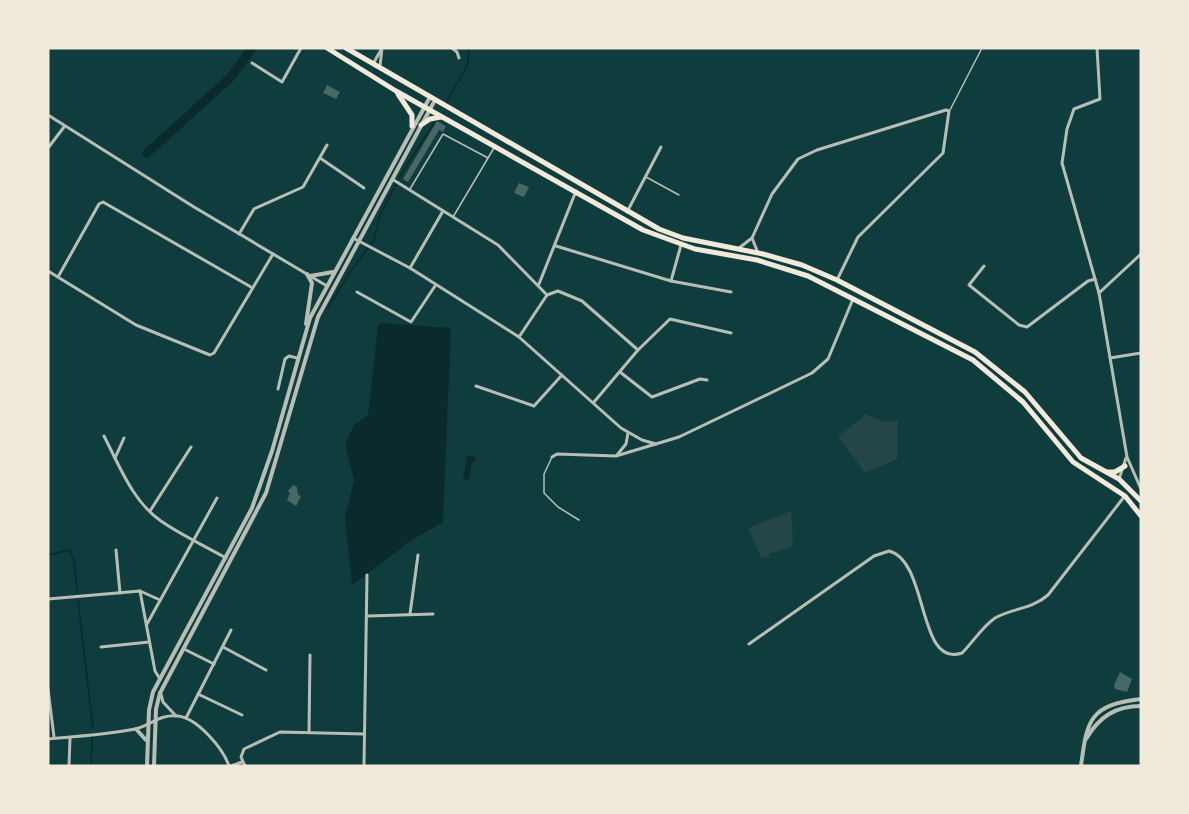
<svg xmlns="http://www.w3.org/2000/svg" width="1189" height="814" viewBox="0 0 1189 814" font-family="'Archivo Narrow',sans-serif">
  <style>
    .green { fill: #244646 }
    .water { fill: #0a2a2b }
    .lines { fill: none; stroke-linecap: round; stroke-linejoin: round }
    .stream { stroke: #0a2a2b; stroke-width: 1.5 }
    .river { stroke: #0a2a2b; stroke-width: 9 }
    .building { fill: #486865 }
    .service { stroke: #b8beb3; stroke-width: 1.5 }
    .minor { stroke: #b8beb3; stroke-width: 3 }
    .tertiary { stroke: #b8beb3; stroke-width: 4 }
    .primary { stroke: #f1e9da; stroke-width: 5 }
  </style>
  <rect width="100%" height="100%" fill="#0f3d3e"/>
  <g class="green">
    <path d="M863,413L885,422L898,420L897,459L865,473L838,437L863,417Z"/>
    <path d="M791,511L793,546L768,554L770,558L761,557L748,528Z"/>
  </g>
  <g class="water">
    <path d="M381,323L451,328L443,522L412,540L352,585L345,518L354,480L345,445L354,425L368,415L378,326Z"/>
    <path d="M467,455L476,457L475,462H472L469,480L463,479Z"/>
  </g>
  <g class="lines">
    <g class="stream">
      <path d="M446,103L467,66L469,48"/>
      <path d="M328,308L350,272L374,240L380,215L400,176L436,120"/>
      <path d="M48,555L69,550L74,560L77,590"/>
      <path d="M78,601L93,728"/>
      <path d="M91,766L92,737"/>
    </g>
    <path class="river" d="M147,153L230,78L252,48"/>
  </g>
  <g class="building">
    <path d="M327,85L340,92L336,99L323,93Z"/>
    <path d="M437,121L446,126L443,132L439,130L408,182L403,179Z"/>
    <path d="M519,183L529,187L524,197L514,193Z"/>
    <path d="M293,485L297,487L298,495L301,496L296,506L287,500L290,493L288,491Z"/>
    <path d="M1120,672L1132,679L1127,692L1115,689L1114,685Z"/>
  </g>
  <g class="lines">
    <g class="service">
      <path d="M950,110L982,48"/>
      <path d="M646,177L679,195"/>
      <path d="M410,189L443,134L488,158"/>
      <path d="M453,217L494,148"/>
      <path d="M552,457L544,474V493L558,507L579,520"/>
    </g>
    <g class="minor">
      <path d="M452,48L457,52L459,58"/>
      <path d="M1097,48L1100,99L1074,109L1067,129L1062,163L1099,293L1127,457L1141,489"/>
      <path d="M252,63L282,82L301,48"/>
      <path d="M373,64L382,48"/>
      <path d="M380,66L382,48"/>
      <path d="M48,115L194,207L327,286"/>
      <path d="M48,148L64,127"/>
      <path d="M320,158L364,188"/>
      <path d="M392,179L498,245L547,295"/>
      <path d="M627,212L661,147"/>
      <path d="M239,234L254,209L303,187L327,145"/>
      <path d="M353,238L410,268L519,337L621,428L642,440L656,444"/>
      <path d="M752,238L758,253"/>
      <path d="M556,246L671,281L731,292"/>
      <path d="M739,248L752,238L772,194L798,159L817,150L946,110L949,111L943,153L858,237L837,280"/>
      <path d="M984,266L969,285L1019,325L1027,327L1088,281L1095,279"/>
      <path d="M410,268L443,211"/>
      <path d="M48,271L136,325L210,355L214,353L273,254"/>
      <path d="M58,277L99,204L103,202L251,287"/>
      <path d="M671,281L681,245"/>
      <path d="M539,284L576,191"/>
      <path d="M357,292L411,322L435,286"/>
      <path d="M1099,293L1141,254"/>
      <path d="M547,295L558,291L582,301L638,350"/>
      <path d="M519,337L547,295"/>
      <path d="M1110,358L1141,353"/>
      <path d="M620,372L652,397L700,379L707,380"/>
      <path d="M476,386L534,406L562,375"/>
      <path d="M278,389L285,359L289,356L297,358"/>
      <path d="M594,402L638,350L670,319L731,333"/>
      <path d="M104,436C119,465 133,502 161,521C181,535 205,546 226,558"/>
      <path d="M617,455L626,444L628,433"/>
      <path d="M552,457L557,454L616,456L679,437L812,373L828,359L853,299"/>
      <path d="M115,458L124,438"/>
      <path d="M1119,479L1126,458"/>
      <path d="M150,511L191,447"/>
      <path d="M116,550L120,593"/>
      <path d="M140,591L155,671L160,679"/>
      <path d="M48,599L140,591L160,600"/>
      <path d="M410,614L418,555"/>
      <path d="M368,616L433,614"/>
      <path d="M147,624L217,498"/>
      <path d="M749,644L874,556L889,551C929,561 917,669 962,653C973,642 982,627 995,618C1013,608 1032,609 1048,595L1124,497"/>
      <path d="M101,647L149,642"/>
      <path d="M223,647L266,670"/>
      <path d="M184,649L214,664"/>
      <path d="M48,689L54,737"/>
      <path d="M161,694L163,702L176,716"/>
      <path d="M198,694L242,715"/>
      <path d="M186,718L231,630"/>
      <path d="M309,732L310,655"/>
      <path d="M48,739C77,736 106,735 135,729C152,725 159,714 178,716C197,718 223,748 229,766"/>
      <path d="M69,766L70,738"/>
      <path d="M231,766L242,762"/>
      <path d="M245,766L241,757L244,749L280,732L364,734"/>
      <path d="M364,766L367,575"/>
    </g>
    <g class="tertiary">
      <path d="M310,276L333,272"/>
      <path d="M306,324L312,283L307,274"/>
      <path d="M136,729L146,740"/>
      <path d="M1086,739C1099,717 1115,706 1141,706"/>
      <path d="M147,766L149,710L153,692L252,508L272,451L310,318L430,97"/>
      <path d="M154,766L156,709L160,693L266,493L318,317L435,100"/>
      <path d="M1081,766C1087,719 1090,705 1141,699"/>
    </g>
    <g class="primary">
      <path d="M327,48L396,91L643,230L695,249L757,260L808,276L973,360L1023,402L1073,462L1125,496L1141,516"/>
      <path d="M346,48L659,229L683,238L763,254L802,265L837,280L975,352L1025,392L1081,458L1119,479L1141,501"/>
      <path d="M398,94L412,115V126"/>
      <path d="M421,125L430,119L441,117"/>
      <path d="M1107,472H1115L1125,466"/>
    </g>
  </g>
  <rect width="1189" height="814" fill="none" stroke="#f1e9da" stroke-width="99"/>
</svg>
